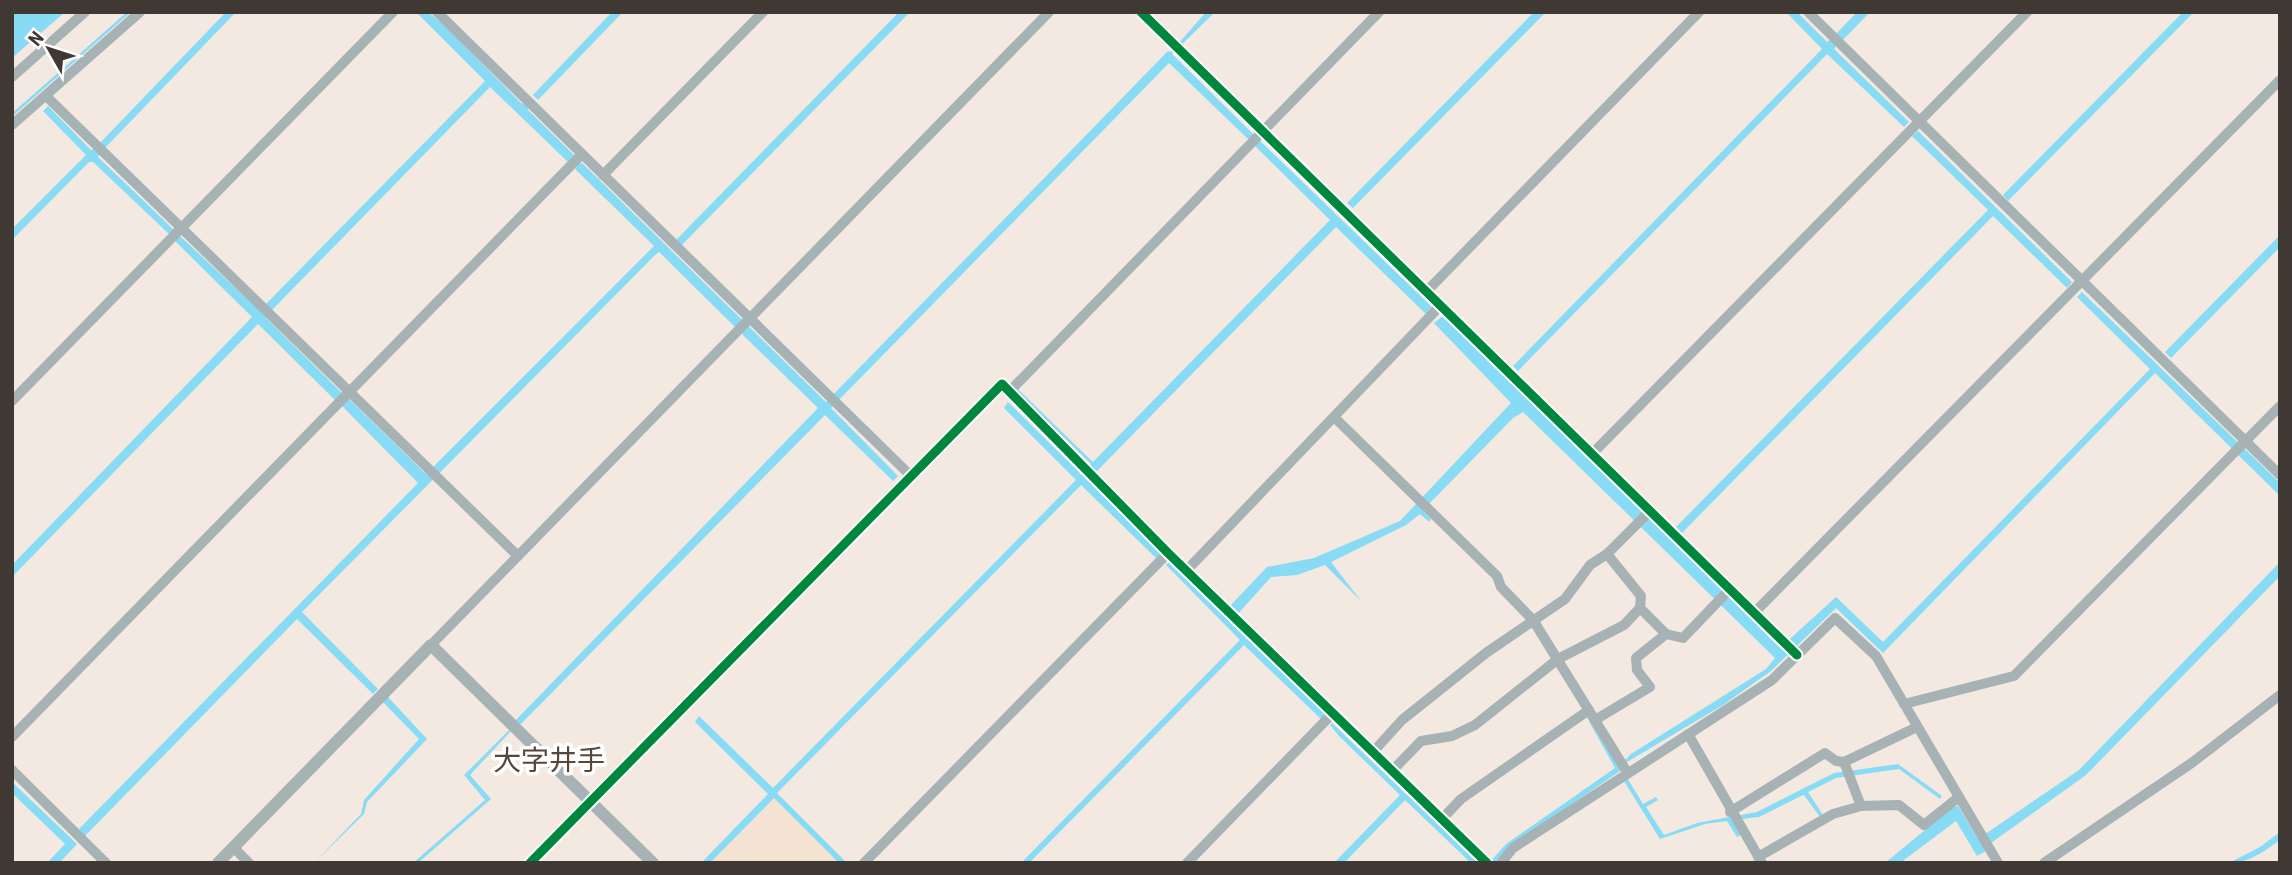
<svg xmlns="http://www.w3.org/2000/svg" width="2292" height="875" viewBox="0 0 2292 875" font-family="'Roboto Condensed','Noto Sans JP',sans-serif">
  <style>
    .built { fill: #f4e2d2 }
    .water { fill: #87dbf4 }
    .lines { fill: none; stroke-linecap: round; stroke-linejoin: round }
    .stream { stroke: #87dbf4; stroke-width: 2.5 }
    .minor { stroke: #a7b2b5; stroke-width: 10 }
    .tertiary { stroke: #a7b2b5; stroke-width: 12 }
    .cycleway-casing { stroke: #fff; stroke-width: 13 }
    .cycleway { stroke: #00873e; stroke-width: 9 }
    .labels { text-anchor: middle; stroke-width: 7; stroke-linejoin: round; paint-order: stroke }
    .quarter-label { font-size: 28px; fill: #56473a; stroke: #fff }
  </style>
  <rect width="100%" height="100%" fill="#f3e9e0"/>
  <path class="built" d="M774,798L839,863H710Z"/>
  <g class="water">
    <path d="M12,12H65L12,58Z"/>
    <path d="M226,12H236L104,149L99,144Z"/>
    <path d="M416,12H428L444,25L521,103L527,105L528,110L574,155L572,157L579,164L582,163C666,245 743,321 826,402L1168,51L1171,52L1206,12H1215L1172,54L1254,135L1249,140L1169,63L831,408L898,476L893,481L825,415L519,726L515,721L818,408L743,335L739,327L736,328L659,252L655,255L302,612L378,689L373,694L297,619L85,836L79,829L418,483L342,406L349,399L426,474L654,246L575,169L577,167L570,160L568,162L490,87L271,311L265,305L485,81Z"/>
    <path d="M612,12H623L538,100L533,95Z"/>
    <path d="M899,12H910L682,245L676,240Z"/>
    <path d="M1534,12H1546L1353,208L1347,203Z"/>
    <path d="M1786,12H1797L1827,42L1831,39L1837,45L1834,49L1909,122L1904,127L1827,54L1518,371L1513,366L1822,49Z"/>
    <path d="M1857,12H1870L1841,42L1835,35Z"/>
    <path d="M2183,12H2194L2008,201L2003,195Z"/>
    <path d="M48,106L91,150L95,148L100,153L98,157L174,230L169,234L93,162H89L12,240V229L86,155L43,111Z"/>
    <path d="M1918,131L2072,282L2067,288L1993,216L1682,533L1676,527L1988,210L1912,136Z"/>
    <path d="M1259,140L1432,307L1426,314L1336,227L1095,473L1089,466L1330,220L1254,145Z"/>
    <path d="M2280,235V247L2171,358L2165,352Z"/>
    <path d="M180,236L259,310L268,315L266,318L342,393L335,400L258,324L12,577V565L252,317L175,241Z"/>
    <path d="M2082,292L2280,483V496L2155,373L1883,653L1836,608L1771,671L1723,705L1627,762L1620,771L1511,846L1494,863L1490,862L1506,844L1615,768L1586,716L1620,765L1631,754L1766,669L1775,658L1523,412L1513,418L1428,505L1424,512L1431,519L1429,522L1420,514L1406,525L1331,562L1361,601L1325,565L1297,575L1271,577L1237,615L1229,607L1267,567L1314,558L1400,521L1511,403L1434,323L1443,316L1780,648L1836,597L1883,642L2150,369L2077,297Z"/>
    <path d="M1008,402L1162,554L1156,558L1081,485L777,793L847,863H839L774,798L710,863H701L768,794L695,722L699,716L773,788L1076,480L1004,408Z"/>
    <path d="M1170,561L1326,715L1321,719L1244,645L1029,863H1021L1240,640L1166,565Z"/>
    <path d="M2280,562V576L2086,775L1984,848L1986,851L1977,856L1956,821L1900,863H1885L1952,808L1958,806L1978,839L2079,770Z"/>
    <path d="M388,697L427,739L367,802L364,814L314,863L361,814L364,800L419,739L382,701Z"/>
    <path d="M1332,723L1478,863H1471L1405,800L1344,863H1334L1400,795L1339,736L1330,725Z"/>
    <path d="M509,730L511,731L470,775L491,799L418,863H413L485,800L464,775Z"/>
    <path d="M1898,764L1942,796L1940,799L1899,769L1836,778L1808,792L1823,815L1820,817L1804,795L1801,796L1759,817L1732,820L1741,835L1737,837L1727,821L1705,824L1660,839L1622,778L1626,776L1643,804L1656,797L1658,800L1646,807L1664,835L1697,823L1757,812L1834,773Z"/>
    <path d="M12,782L77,844L59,863H47L65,844L12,793Z"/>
    <path d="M2280,832V840C2263,852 2249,863 2229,863L2260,847Z"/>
  </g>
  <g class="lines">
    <g class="stream">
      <path d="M12,115L129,12"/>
      <path d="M1018,391L1094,465"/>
    </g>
    <g class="minor">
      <path d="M437,12L910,475"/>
      <path d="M1141,12L1797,655"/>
      <path d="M1808,12L2280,475"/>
      <path d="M12,77L85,12"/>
      <path d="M47,97L518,556"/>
      <path d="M12,125L140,12"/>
      <path d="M603,175L763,12"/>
      <path d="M1426,292L1699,12"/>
      <path d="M1009,392L1379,12"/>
      <path d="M12,401L393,12"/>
      <path d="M1335,418L1497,576L1501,587L1533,620L1627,772"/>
      <path d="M1592,454L2027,12"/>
      <path d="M1607,554L1641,596L1640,608L1666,634"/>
      <path d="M1187,570L1440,306"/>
      <path d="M1754,613L2280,80"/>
      <path d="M431,645L1049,12"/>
      <path d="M1904,704L2014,676L2280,406"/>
      <path d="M1595,720L1650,687L1637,670L1636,658L1666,634L1683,638L1730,589"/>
      <path d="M1688,734L1762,863"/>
      <path d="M12,737L582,154"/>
      <path d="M1373,752L1402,720L1486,653L1565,599L1590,565L1607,554L1650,511"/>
      <path d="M1844,762L1861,806"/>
      <path d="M12,770L106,863"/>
      <path d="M1392,771L1421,741L1452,736L1475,725L1558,659L1624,625L1640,608"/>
      <path d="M1730,812L1825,753L1836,761L1844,762L1917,727"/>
      <path d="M1442,819L1461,799L1589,710"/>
      <path d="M233,847L249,863"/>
      <path d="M1758,857L1833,814L1861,806L1899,805L1924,825L1959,797"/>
      <path d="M530,863L1002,384L1168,553L1487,863"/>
      <path d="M864,863L1168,553"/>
      <path d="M1187,863L1333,713"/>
      <path d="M1501,863L1513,848L1772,680L1835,618L1876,656L1998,863"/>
      <path d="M2044,863L2193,762L2280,695"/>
    </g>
    <path class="tertiary" d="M218,863L431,645L653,863"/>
    <g class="cycleway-casing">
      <g id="cycleway">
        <path d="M1141,12L1797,655"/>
        <path d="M530,863L1002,384L1168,553L1487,863"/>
      </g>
    </g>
    <use href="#cycleway" class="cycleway"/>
  </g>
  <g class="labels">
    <g class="quarter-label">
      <text x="549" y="770">大字井手</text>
    </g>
  </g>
  <rect width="2292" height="875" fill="none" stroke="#403933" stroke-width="28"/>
  <g transform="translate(49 49) rotate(309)" stroke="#ffffff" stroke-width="5" paint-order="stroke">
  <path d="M0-5L12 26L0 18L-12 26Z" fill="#403933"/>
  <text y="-10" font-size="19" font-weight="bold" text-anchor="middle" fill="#403933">N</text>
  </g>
</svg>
